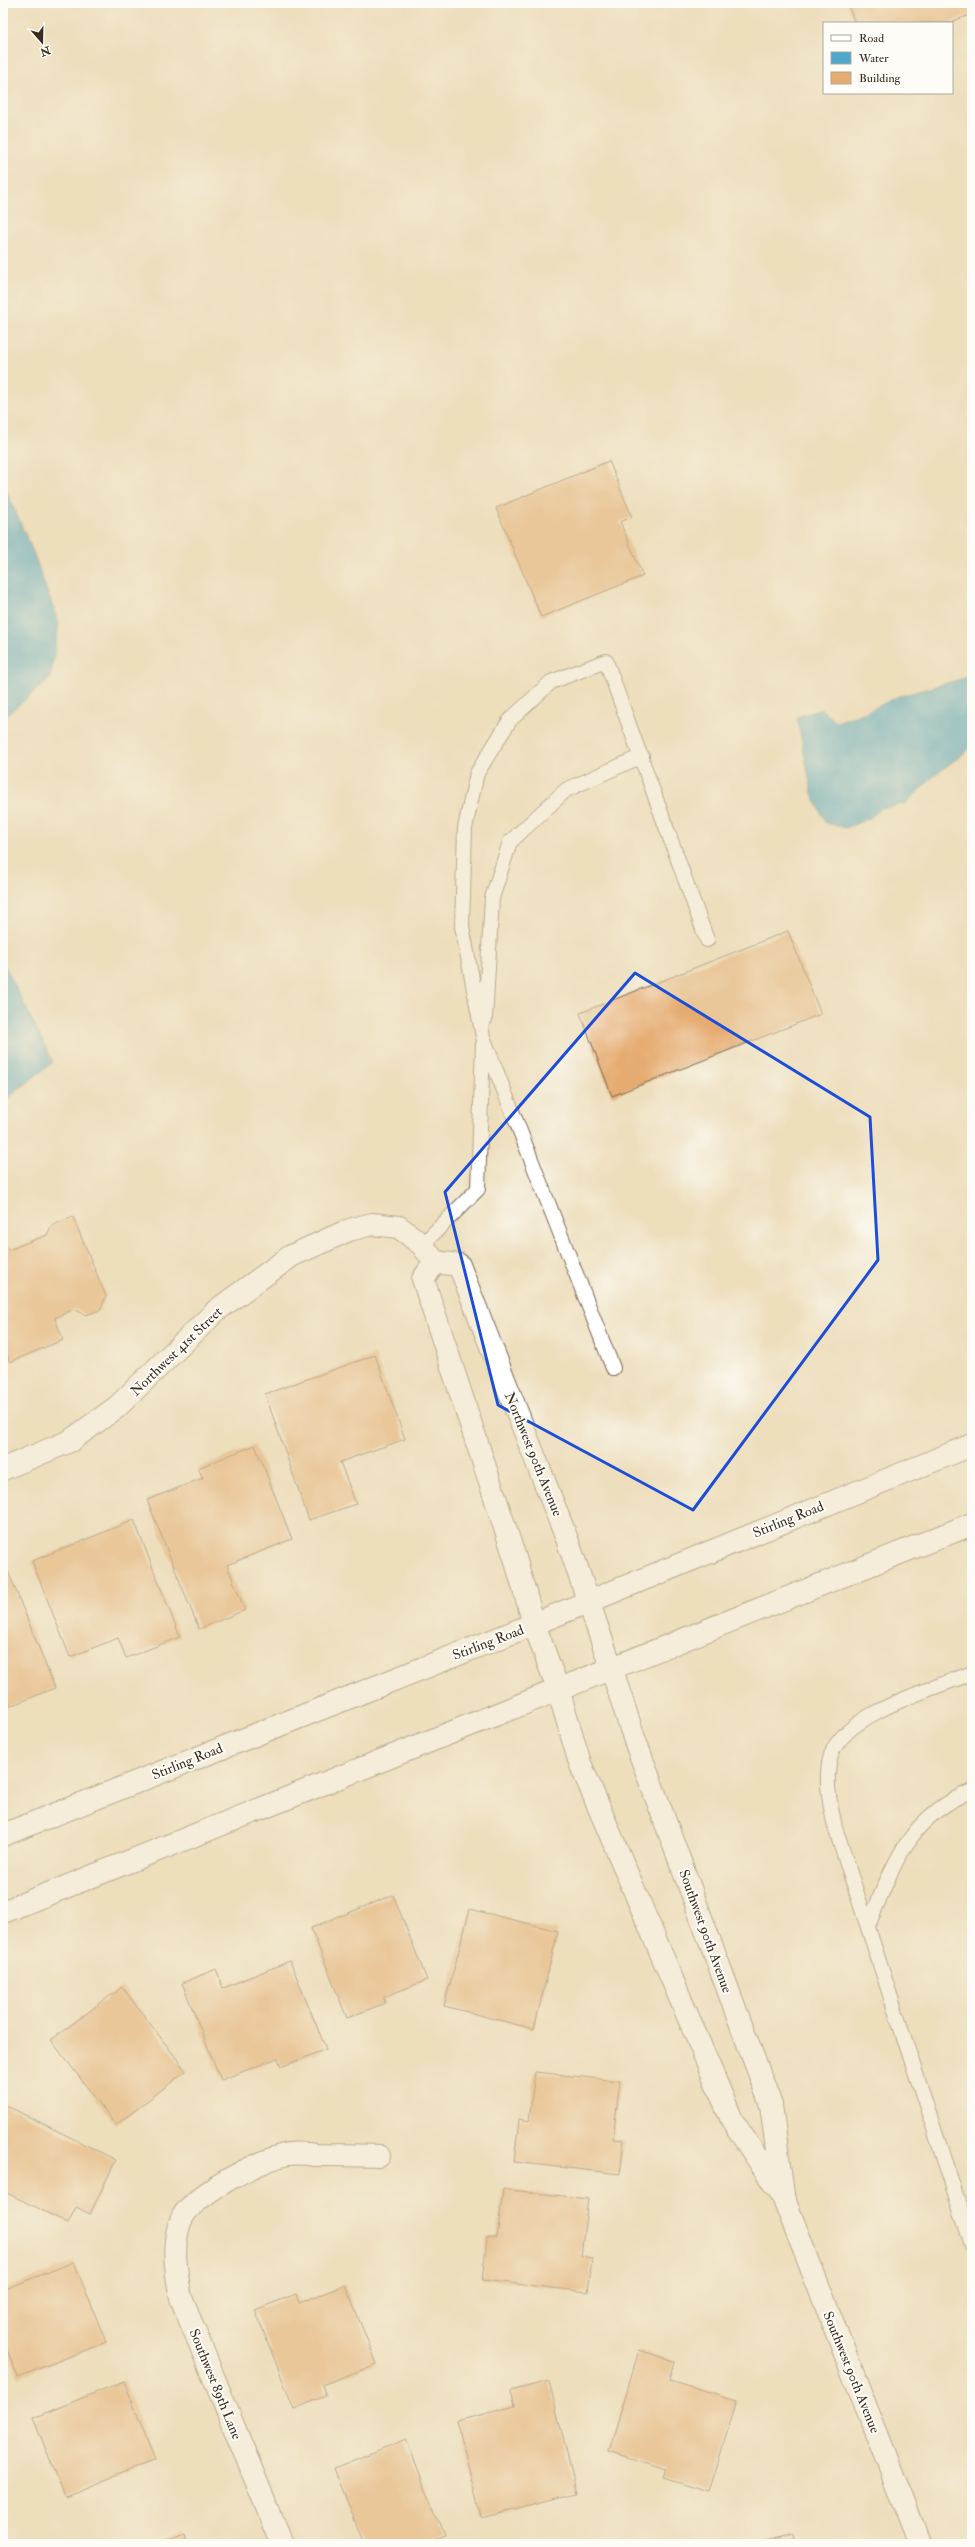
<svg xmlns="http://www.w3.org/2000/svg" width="975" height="2547" viewBox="0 0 975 2547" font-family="'IM FELL Double Pica',serif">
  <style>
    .water { fill: #4da8cb; stroke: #446974 }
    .building { fill: #e5ab6f }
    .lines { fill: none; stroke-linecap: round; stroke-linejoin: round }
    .service-casing { stroke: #796955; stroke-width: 16 }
    .minor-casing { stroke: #796955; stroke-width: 24 }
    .tertiary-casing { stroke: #796955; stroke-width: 24 }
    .primary-casing { stroke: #796955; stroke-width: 24 }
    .service { stroke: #fff; stroke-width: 14 }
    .minor { stroke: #fff; stroke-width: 22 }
    .tertiary { stroke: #fff; stroke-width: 22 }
    .primary { stroke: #fff; stroke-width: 22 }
    .marked { fill: none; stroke: #1d4ed8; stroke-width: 3; stroke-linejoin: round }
    .labels { text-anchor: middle; stroke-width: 4; stroke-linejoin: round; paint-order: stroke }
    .street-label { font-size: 14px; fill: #3b2a1e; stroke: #fdfcf7 }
  </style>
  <rect width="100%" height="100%" fill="#fdfcf7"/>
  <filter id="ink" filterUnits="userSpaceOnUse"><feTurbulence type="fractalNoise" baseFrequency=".025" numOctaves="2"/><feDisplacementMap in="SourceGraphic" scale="8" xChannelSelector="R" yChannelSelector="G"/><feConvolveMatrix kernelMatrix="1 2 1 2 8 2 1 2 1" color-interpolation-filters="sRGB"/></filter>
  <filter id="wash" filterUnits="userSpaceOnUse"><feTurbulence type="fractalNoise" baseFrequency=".012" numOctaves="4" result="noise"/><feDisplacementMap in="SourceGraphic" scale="16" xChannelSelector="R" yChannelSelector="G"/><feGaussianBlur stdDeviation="0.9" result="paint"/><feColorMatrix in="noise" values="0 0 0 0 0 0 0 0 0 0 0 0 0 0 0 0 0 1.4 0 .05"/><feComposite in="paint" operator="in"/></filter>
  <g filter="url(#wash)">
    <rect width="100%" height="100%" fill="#eddebc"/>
    <g class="water">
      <path d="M3,483L33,552L59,624L50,679L3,718Z"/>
      <path d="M972,676V747L934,776L905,804L881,808L870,818L846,828L826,823L812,793L797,717L821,709L836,722L864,713L897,697Z"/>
      <path d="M3,962L53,1062L3,1102Z"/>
    </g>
    <g id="blocks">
      <g class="building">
        <path d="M847,3H972V14L948,23H855Z"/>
        <path d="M609,461L632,517L620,522L643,576L541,617L496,508Z"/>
        <path d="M788,931L821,1014L612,1096L580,1013Z"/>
        <path d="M73,1217L106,1296L100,1310L86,1315L74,1309L55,1318L63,1340L10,1362L3,1345V1238L8,1250L47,1235L52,1225Z"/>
        <path d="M375,1355L405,1439L340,1462L356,1504L309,1520L265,1394Z"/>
        <path d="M255,1445L292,1539L227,1565L245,1610L199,1629L147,1500L203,1478L198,1468Z"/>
        <path d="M134,1520L180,1637L126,1658L118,1638L70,1657L32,1561Z"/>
        <path d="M8,1571L55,1688L3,1709V1573Z"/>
        <path d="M393,1895L427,1980L384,1997L385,2003L347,2018L311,1928Z"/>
        <path d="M470,1909L558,1931L534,2029L444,2006Z"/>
        <path d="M290,1961L326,2049L281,2067L278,2058L221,2080L182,1983L216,1969L223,1988Z"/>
        <path d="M122,1987L186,2071L116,2125L51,2040Z"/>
        <path d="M535,2072L620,2081L613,2139L624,2140L620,2174L514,2162L519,2119L529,2121Z"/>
        <path d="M3,2104L116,2160L90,2214L76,2207L68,2223L3,2191V2154L5,2150L3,2149Z"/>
        <path d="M503,2189L588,2199L581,2256L592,2258L588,2292L482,2280L487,2237L497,2238Z"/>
        <path d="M74,2262L106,2342L18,2377L3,2339V2290Z"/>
        <path d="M345,2285L377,2364L322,2385L326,2396L294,2409L255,2310L296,2294L299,2303Z"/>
        <path d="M639,2350L674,2361L669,2380L737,2400L709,2492L663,2478L666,2469L609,2451Z"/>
        <path d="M124,2381L155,2460L65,2496L33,2418Z"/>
        <path d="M549,2381L577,2493L481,2517L457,2421L515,2406L511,2391Z"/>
        <path d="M406,2439L444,2535L421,2544H384L383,2540L373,2544H364L334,2468Z"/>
        <path d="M184,2533L188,2544H158Z"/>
        <path d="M795,2534L797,2544H756V2543Z"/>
      </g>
    </g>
  </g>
  <g filter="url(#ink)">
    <use href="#blocks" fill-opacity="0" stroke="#796955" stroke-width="1"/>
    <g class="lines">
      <g class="service-casing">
        <g id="service">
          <path d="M485,1019L492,898L510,842L566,790L642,756"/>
          <path d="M422,1245L478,1189L483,1044"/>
          <path d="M613,1368L483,1037L462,926L465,828L477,773L510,720L551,682L606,661L707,940"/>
          <path d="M972,1673C933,1689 845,1713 831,1755C824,1779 830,1804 835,1827L972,2245"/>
          <path d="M868,1926C893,1867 907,1817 972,1791"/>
        </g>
      </g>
      <g class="minor-casing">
        <g id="minor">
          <path d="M435,1262L423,1279L515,1558L534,1624L558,1689"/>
          <path d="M3,1469L70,1441L117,1407L217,1310L291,1256L349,1230L372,1224L399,1227L422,1245L435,1262L459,1265L567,1539L611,1667"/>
          <path d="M282,2544L181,2298C176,2273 171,2244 181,2220C191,2195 262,2159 288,2154C296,2153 307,2154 315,2155C337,2155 358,2155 379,2156"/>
        </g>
      </g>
      <g class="tertiary-casing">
        <g id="tertiary">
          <path d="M611,1667L634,1738L771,2105L783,2194"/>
          <path d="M558,1689L580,1763L732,2120L784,2199L920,2544"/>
        </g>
      </g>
      <g class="primary-casing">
        <g id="primary">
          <path d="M3,1835L534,1624L972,1445"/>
          <path d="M3,1912L972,1524"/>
        </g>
      </g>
      <use href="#service" class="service"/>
      <use href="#minor" class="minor"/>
      <use href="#tertiary" class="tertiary"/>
      <use href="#primary" class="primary"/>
    </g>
  </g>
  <path d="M0 0H975V2547H0ZM635,973L870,1117L878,1260L693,1510L498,1405L445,1192Z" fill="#eddebc" fill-opacity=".55" fill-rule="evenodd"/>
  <path class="marked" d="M635,973L870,1117L878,1260L693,1510L498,1405L445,1192Z"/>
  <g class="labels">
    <g class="street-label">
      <text transform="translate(176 1351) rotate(-44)" y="5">Northwest 41st Street</text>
      <text transform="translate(534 1454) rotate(68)" y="5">Northwest 90th Avenue</text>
      <text transform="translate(788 1519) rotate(-22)" y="5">Stirling Road</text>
      <text transform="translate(488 1642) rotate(-21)" y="5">Stirling Road</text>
      <text transform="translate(187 1761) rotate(-22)" y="5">Stirling Road</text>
      <text transform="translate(706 1931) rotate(70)" y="5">Southwest 90th Avenue</text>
      <text transform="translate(852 2372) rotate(68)" y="5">Southwest 90th Avenue</text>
      <text transform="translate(216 2384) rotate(68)" y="5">Southwest 89th Lane</text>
    </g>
  </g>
  <rect width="975" height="2547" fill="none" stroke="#fdfcf7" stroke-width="16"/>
  <rect x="823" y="22" width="130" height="72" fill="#fdfcf7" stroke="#afa8a0"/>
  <rect x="831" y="35" width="20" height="6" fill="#ffffff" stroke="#afa8a0"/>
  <text x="859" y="42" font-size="12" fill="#3b2a1e">Road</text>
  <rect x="831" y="52" width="20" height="12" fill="#4da8cb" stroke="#afa8a0"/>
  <text x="859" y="62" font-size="12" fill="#3b2a1e">Water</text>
  <rect x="831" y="72" width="20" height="12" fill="#e5ab6f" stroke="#afa8a0"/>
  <text x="859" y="82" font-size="12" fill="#3b2a1e">Building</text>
  <g transform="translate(42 42) rotate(160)" stroke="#fdfcf7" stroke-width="3" paint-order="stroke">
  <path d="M0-3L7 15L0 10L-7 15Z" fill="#3b2a1e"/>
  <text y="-6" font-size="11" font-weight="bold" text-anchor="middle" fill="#3b2a1e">N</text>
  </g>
</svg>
